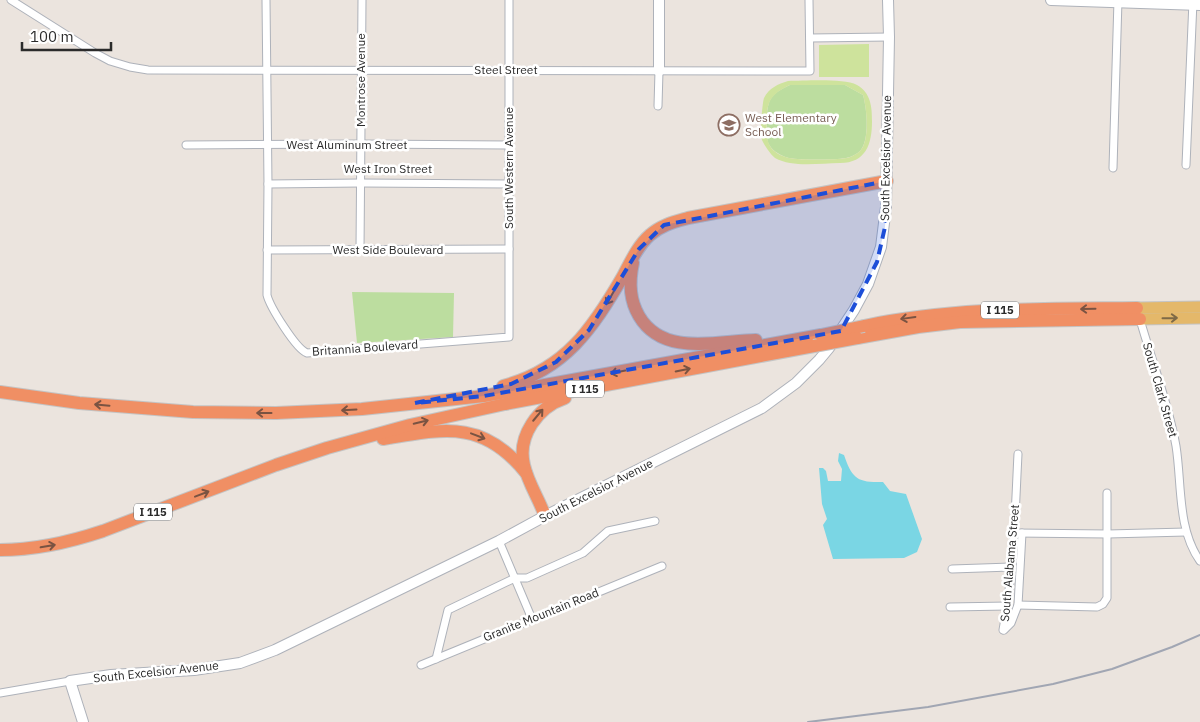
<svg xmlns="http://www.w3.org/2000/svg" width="1200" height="722" viewBox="0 0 1200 722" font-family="'IBM Plex Sans',sans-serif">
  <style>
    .green { fill: #bcdd9f }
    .pitch { fill: #cee39c; fill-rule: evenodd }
    .water { fill: #7ad6e4 }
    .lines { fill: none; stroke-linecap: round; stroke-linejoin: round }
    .street-casing { stroke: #aeb2ba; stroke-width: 9 }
    .secondary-casing { stroke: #aeb2ba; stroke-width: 12 }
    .primary-casing { stroke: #c4c4c4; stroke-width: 13 }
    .highway-casing { stroke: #c4c4c4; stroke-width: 14 }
    .street { stroke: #fff; stroke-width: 7 }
    .secondary { stroke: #fff; stroke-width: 10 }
    .primary { stroke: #e4b86a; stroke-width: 11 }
    .highway { stroke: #f08f64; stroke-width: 12 }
    .rail { stroke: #a1a6b3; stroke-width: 2 }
    .highway-bridge-casing { stroke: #c4c4c4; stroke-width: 14; stroke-linecap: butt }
    .highway-bridge { stroke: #f08f64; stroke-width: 12 }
    .oneway { stroke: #7a5342 }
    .oneway2 { stroke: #7e6a47 }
    .marked { fill: #1d4ed8; fill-opacity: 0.2; stroke: #1d4ed8; stroke-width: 4; stroke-dasharray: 10 6; stroke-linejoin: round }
    .labels { text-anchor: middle; stroke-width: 5; stroke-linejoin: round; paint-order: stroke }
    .shield { fill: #fff; stroke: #6b6b6b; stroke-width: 1 }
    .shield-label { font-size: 11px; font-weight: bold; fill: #2b2b2b }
    .street-label { font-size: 12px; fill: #2b2b2b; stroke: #fff }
    .education-label { font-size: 12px; fill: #785e54; stroke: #fff; text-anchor: start }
  </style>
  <rect width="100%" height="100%" fill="#ebe4de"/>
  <g class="green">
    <path d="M790,85H845L863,95C867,109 870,140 860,151C857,154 851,157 846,158C834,160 801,160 789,158C782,156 774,152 770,146C765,139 767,128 767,119C767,99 772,93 790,85Z"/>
    <path d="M352,292L454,293L453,337L357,343Z"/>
  </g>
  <g class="pitch">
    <path d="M869,44V77H819V45Z"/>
    <path d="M788,81C805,81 843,78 857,85C871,93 872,107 872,121C872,144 866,163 840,163C820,163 793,168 775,158C771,155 764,145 762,140C760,134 762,104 764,98C769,88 778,84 788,81ZM790,85H845L863,95C867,109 870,140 860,151C857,154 851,157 847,158C834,160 801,160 789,158C782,156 774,153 770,146C765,138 767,125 767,116C767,99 775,92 790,85Z"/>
  </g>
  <path class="water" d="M839,453L844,455C852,478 857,483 883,482L890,491L906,494L922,539L917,552L904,558L833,559L823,525L827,519L822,504L819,468H823L826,471L828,481H841L842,469L838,461Z"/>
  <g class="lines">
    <g class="street-casing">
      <g id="street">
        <path d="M11,0L95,53L110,61L130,67L148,70L810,71L809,0"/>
        <path d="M266,0L268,184L267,295C270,307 296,349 307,353L509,337V0"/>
        <path d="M810,38L889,37"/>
        <path d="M658,106L659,71"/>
        <path d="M186,145L361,144L508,145"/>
        <path d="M1186,165L1193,1"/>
        <path d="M1113,168L1118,0"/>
        <path d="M268,184L361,183L508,184"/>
        <path d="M267,250L509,249"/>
        <path d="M360,250L362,0"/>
        <path d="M1139,316C1151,359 1168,401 1176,446C1182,483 1177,529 1200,561"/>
        <path d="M1014,533L1108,534L1186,532"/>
        <path d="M499,541L532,619"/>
        <path d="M952,569L1011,567"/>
        <path d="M1018,605L1097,607L1103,604L1107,598V493"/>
        <path d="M950,607L1008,606"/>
        <path d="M1003,630C1014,572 1015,512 1018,454"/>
        <path d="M1004,630L1011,623L1018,605L1022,533"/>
        <path d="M436,659L448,610L515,578H527L583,553L608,531L655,521"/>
        <path d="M421,665L662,566"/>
        <path d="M0,693L70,681"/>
      </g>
    </g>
    <g class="secondary-casing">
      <g id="secondary">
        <path d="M659,0V71"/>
        <path d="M1051,0L1200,5"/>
        <path d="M83,722L70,681L111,675L194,670L240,663L275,650L499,541L545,516L762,408L796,383L819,360L829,348L854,310L868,284L881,247L886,207L889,37L888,0"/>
      </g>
    </g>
    <g class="primary-casing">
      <g id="primary">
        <path d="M1137,308L1200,307"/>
        <path d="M1140,319L1200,318"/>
      </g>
    </g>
    <g class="highway-casing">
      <g id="highway">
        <path d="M633,263C629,281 629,299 639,316C663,357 717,341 756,340"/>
        <path d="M864,326C954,307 1046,309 1137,308"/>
        <path d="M857,338L918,327L960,322L1140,319"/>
        <path d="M503,386C565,370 593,328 623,276C630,263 638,245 650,235C661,225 674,222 688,218L887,181"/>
        <path d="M0,392L79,403L193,412L276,413L362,409L484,396L821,335"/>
        <path d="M383,439C444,429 483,419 526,473"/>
        <path d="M545,516C539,499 528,483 524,465C517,436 538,407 565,398"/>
        <path d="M0,550C36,550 70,542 103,531L276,465L327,448L410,425L505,404L814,346"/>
      </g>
    </g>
    <use href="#street" class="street"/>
    <use href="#secondary" class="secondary"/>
    <use href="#primary" class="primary"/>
    <use href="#highway" class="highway"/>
    <path class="rail" d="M808,722L928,707L1053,684L1112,669L1172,647L1200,635"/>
    <g class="highway-bridge-casing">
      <g id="highway-bridge">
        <path d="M821,335L864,326"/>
        <path d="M814,346L857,338"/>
      </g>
    </g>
    <use href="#highway-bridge" class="highway-bridge"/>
  </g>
  <defs><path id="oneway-shaft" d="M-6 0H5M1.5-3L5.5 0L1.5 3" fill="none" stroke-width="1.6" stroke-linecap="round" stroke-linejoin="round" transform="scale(1.25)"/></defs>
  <g class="oneway">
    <use href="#oneway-shaft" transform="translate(610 298) rotate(120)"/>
    <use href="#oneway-shaft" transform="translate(1088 309) rotate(179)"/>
    <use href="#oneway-shaft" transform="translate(908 318) rotate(172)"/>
    <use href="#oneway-shaft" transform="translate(683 370) rotate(-11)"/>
    <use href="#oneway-shaft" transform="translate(618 372) rotate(169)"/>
    <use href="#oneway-shaft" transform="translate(102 405) rotate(-175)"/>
    <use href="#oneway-shaft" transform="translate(349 410) rotate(177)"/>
    <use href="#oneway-shaft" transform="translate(264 413) rotate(-180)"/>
    <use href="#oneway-shaft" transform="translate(538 415) rotate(-50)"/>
    <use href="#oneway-shaft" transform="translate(421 422) rotate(-13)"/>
    <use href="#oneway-shaft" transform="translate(478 436) rotate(21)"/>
    <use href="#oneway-shaft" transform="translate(202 494) rotate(-21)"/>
    <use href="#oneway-shaft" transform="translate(48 546) rotate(-10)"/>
  </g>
  <use class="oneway2" href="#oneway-shaft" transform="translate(1170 318) rotate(-1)"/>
  <path class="marked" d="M887,181L885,227L877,262L841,331L484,396L415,403L511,384L556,362L589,330L639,249L664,225Z"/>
  <defs>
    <g id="school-ring" transform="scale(1.125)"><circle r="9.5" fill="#fff" stroke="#8d6e63" stroke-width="1.5"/><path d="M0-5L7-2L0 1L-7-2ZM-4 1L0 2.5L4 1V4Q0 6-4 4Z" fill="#8d6e63"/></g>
  </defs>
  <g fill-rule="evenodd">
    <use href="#school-ring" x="729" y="125"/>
  </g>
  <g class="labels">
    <g class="shield">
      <rect x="981" y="301.5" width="38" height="17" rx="4"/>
      <rect x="566" y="380.5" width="38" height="17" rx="4"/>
      <rect x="134" y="503.5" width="38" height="17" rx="4"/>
    </g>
    <g class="shield-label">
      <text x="1000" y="314">I 115</text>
      <text x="585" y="393">I 115</text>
      <text x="153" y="516">I 115</text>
    </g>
    <g class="street-label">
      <text x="506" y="74">Steel Street</text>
      <text transform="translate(361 80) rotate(-90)" y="4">Montrose Avenue</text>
      <text x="347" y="149">West Aluminum Street</text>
      <text transform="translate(886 158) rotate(-89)" y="4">South Excelsior Avenue</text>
      <text transform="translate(509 168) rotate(-90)" y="4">South Western Avenue</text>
      <text x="388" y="173">West Iron Street</text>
      <text x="388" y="254">West Side Boulevard</text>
      <text transform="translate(365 348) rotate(-4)" y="4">Britannia Boulevard</text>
      <text transform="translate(1160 390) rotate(74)" y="4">South Clark Street</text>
      <text transform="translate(596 491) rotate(-27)" y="4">South Excelsior Avenue</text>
      <text transform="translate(1010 563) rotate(-85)" y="4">South Alabama Street</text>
      <text transform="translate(541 615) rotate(-22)" y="4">Granite Mountain Road</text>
      <text transform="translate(156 672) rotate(-6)" y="4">South Excelsior Avenue</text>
    </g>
    <g class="education-label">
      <text x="745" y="122">West Elementary<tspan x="745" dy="14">School</tspan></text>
    </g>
  </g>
  <path d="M22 42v8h89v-8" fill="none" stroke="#2b2b2b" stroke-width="2.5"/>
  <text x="30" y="42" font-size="15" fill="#2b2b2b" stroke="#ffffff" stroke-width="4" paint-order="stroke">100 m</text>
</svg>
